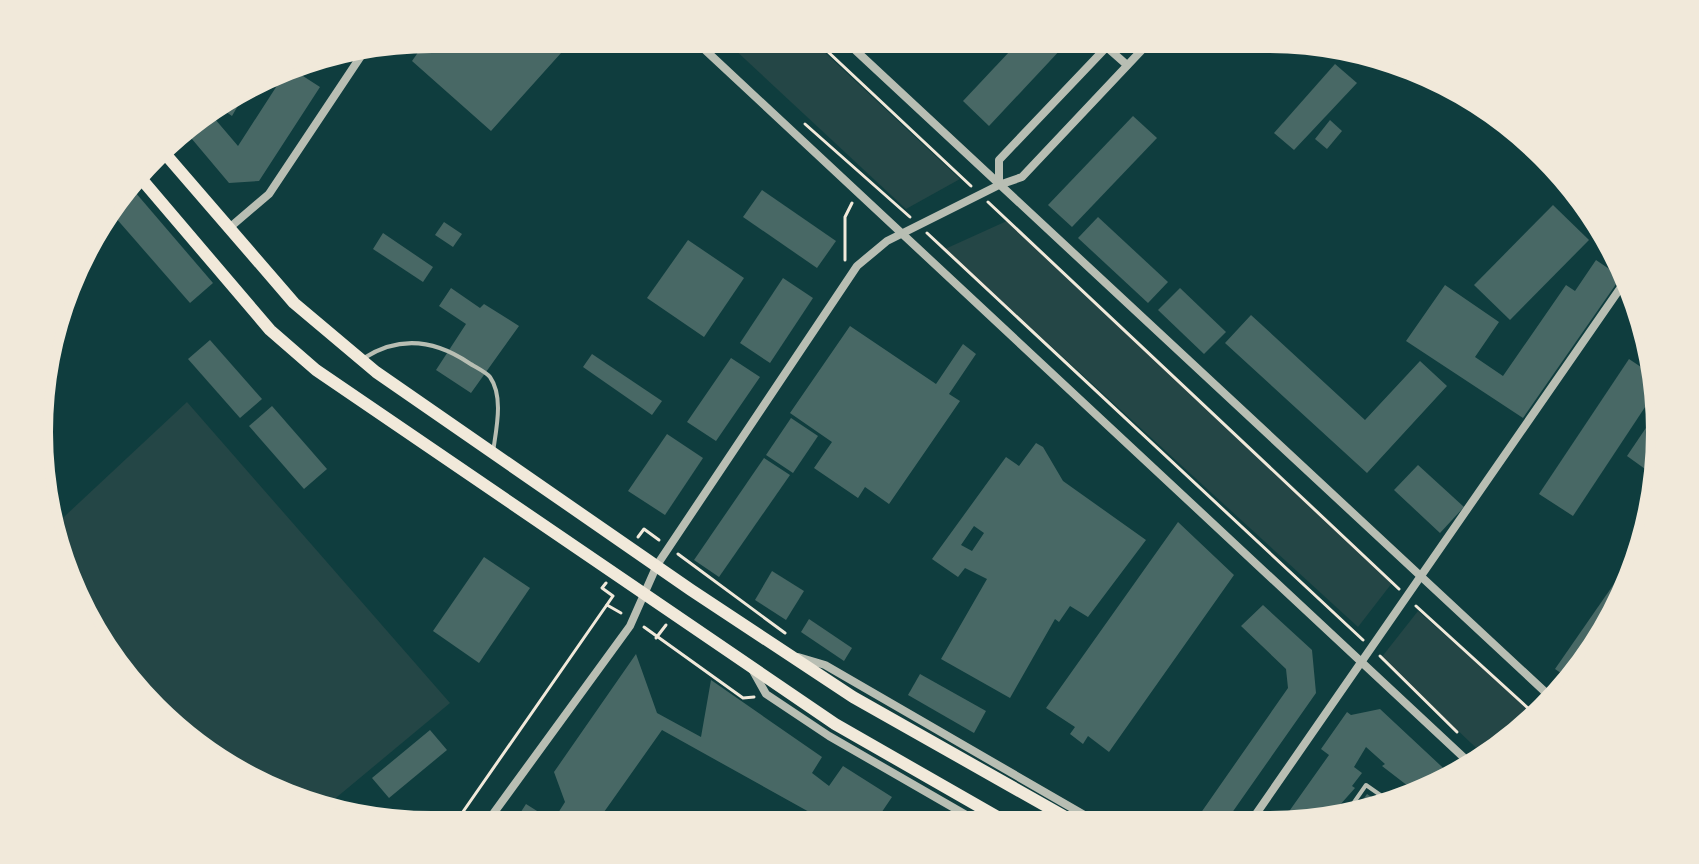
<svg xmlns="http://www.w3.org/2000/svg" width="1699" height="864" viewBox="0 0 1699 864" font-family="'Open Sans',sans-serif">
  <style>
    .green { fill: #244646 }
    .building { fill: #486865; fill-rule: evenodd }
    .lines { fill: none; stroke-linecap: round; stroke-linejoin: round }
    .path { stroke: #f1e9da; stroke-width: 3 }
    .service { stroke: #b8beb3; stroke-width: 4 }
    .minor { stroke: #b8beb3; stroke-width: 8 }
    .secondary { stroke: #f1e9da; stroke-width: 12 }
    .rim { fill: none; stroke: #f1e9da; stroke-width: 10 }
  </style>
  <rect width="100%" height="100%" fill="#0f3d3e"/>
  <g class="green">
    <path d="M718,34H805L960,179L906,209Z"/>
    <path d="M1009,220L1392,583L1358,627L945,249Z"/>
    <path d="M187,402L450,703L325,807L256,789L150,713L75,608L51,529Z"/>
    <path d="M1418,611L1540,719L1509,748L1489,760L1381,658Z"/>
  </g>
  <g class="building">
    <path d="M432,34H560L570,43L491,131L412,61L419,51L401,39Z"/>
    <path d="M1025,35H1050L1063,47L989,126L963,101Z"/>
    <path d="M345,48L333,65L317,53Z"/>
    <path d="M1335,64L1357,83L1294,150L1274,133Z"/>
    <path d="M289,67L320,87L259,181L229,183L181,126L189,117L251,83L232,116L216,105L209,112L238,146Z"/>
    <path d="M1133,116L1157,138L1072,227L1048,205Z"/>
    <path d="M1330,120L1342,131L1327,149L1315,139Z"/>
    <path d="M129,185L213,283L190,303L108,209Z"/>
    <path d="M762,190L836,241L817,268L743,217Z"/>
    <path d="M1553,205L1589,240L1510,320L1474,285Z"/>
    <path d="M1098,217L1168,282L1148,303L1078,238Z"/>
    <path d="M444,222L462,234L453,247L435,235Z"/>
    <path d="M383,233L433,267L423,282L373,249Z"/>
    <path d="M688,240L744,278L704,337L647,298Z"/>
    <path d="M1596,260L1621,277L1523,418L1406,341L1445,285L1499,322L1475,357L1503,376L1566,285L1575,291Z"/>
    <path d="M783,278L813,298L770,363L740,343Z"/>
    <path d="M451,288L480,308L484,304L519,326L471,393L436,370L466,324L439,306Z"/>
    <path d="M1180,288L1226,332L1204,354L1158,310Z"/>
    <path d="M1251,315L1365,420L1420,361L1447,386L1367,473L1225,343Z"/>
    <path d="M850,326L936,384L963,344L976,354L949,394L960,401L889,504L865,487L858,498L814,468L832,442L790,413Z"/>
    <path d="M210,340L262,399L240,418L188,359Z"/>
    <path d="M592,354L662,401L652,415L583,367Z"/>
    <path d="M731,358L760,377L716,441L687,422Z"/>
    <path d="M1629,359L1653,375L1655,392L1573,516L1539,494Z"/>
    <path d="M272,406L327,469L304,489L249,426Z"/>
    <path d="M1658,410L1664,458L1659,479L1627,456Z"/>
    <path d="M791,418L818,436L793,473L766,455Z"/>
    <path d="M667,434L703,458L665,515L628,491Z"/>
    <path d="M1036,443L1043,447L1063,481L1146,540L1088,617L1070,606L1059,622L1055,619L1010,698L941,659L987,579L965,568L958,577L932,559L1006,457L1019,466ZM974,526L984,533L972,551L961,545Z"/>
    <path d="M764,458L790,475L719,577L694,560Z"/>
    <path d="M1418,465L1464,507L1440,533L1394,490Z"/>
    <path d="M1178,522L1234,575L1109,752L1088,736L1083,744L1070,734L1075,727L1046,708Z"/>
    <path d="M1634,555L1637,558L1624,608L1574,682L1555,669Z"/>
    <path d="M484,557L530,588L479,663L433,631Z"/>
    <path d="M772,571L804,591L786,620L755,600Z"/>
    <path d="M1263,605L1312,650L1316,693L1222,827H1191L1288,688L1286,669L1241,626Z"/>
    <path d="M809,619L852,648L844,661L801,632Z"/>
    <path d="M636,654L657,713L701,737L711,680L822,757L812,773L829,786L843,766L892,797L871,828H801L811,813L662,730L592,829H510L526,804L553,821L565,802L554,772Z"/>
    <path d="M920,674L986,711L974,733L908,695Z"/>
    <path d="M1380,709L1455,779L1419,800L1403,804L1410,794L1414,797L1417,793L1382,766L1385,764L1366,747L1354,767L1362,773L1352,786L1355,788L1339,806L1330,824L1278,827L1329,755L1321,749L1347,712L1351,715Z"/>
    <path d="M430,730L447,750L389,798L372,778Z"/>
    <path d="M1367,794L1388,808L1350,818Z"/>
  </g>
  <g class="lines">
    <g class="path">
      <path d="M809,34L971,186"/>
      <path d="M805,124L910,217"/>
      <path d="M988,202L1399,589"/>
      <path d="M927,233L1363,640"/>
      <path d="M845,260V217L852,203"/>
      <path d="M638,537L644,529L659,540"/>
      <path d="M678,554L785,633"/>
      <path d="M607,605L621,613"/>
      <path d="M1416,606L1540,719"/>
      <path d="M644,627L743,698L754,697"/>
      <path d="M656,638L666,625"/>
      <path d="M1380,656L1457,732"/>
      <path d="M451,829L613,596L602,588L606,583"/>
    </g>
    <g class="service">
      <path d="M364,358C400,335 435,340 469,363C475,367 486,372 490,377C504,397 496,430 493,452"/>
      <path d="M1341,821L1366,785L1396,806"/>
    </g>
    <g class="minor">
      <path d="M688,34L1475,768"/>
      <path d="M838,34L1557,703"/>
      <path d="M1093,35L1127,65"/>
      <path d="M999,185V160L1118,35"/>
      <path d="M228,229L269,194L369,44"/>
      <path d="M798,657L825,665L1105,827"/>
      <path d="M752,669L766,694L829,736L987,827"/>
      <path d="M1247,827L1628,277"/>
      <path d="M482,829L630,626L657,565L857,266L887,241L999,185L1022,177L1156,35"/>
    </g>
    <g class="secondary">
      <path d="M161,149L294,303L376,372L691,590L853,697L1083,827"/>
      <path d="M138,175L270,330L316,370L835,724L1015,827"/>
    </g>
  </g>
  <path d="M0 0H1699V864H0ZM432 48H1267A384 384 0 0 1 1651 432V432A384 384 0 0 1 1267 816H432A384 384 0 0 1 48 432V432A384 384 0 0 1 432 48Z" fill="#f1e9da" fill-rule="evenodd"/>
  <path class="rim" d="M432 48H1267A384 384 0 0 1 1651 432V432A384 384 0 0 1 1267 816H432A384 384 0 0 1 48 432V432A384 384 0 0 1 432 48Z"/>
</svg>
